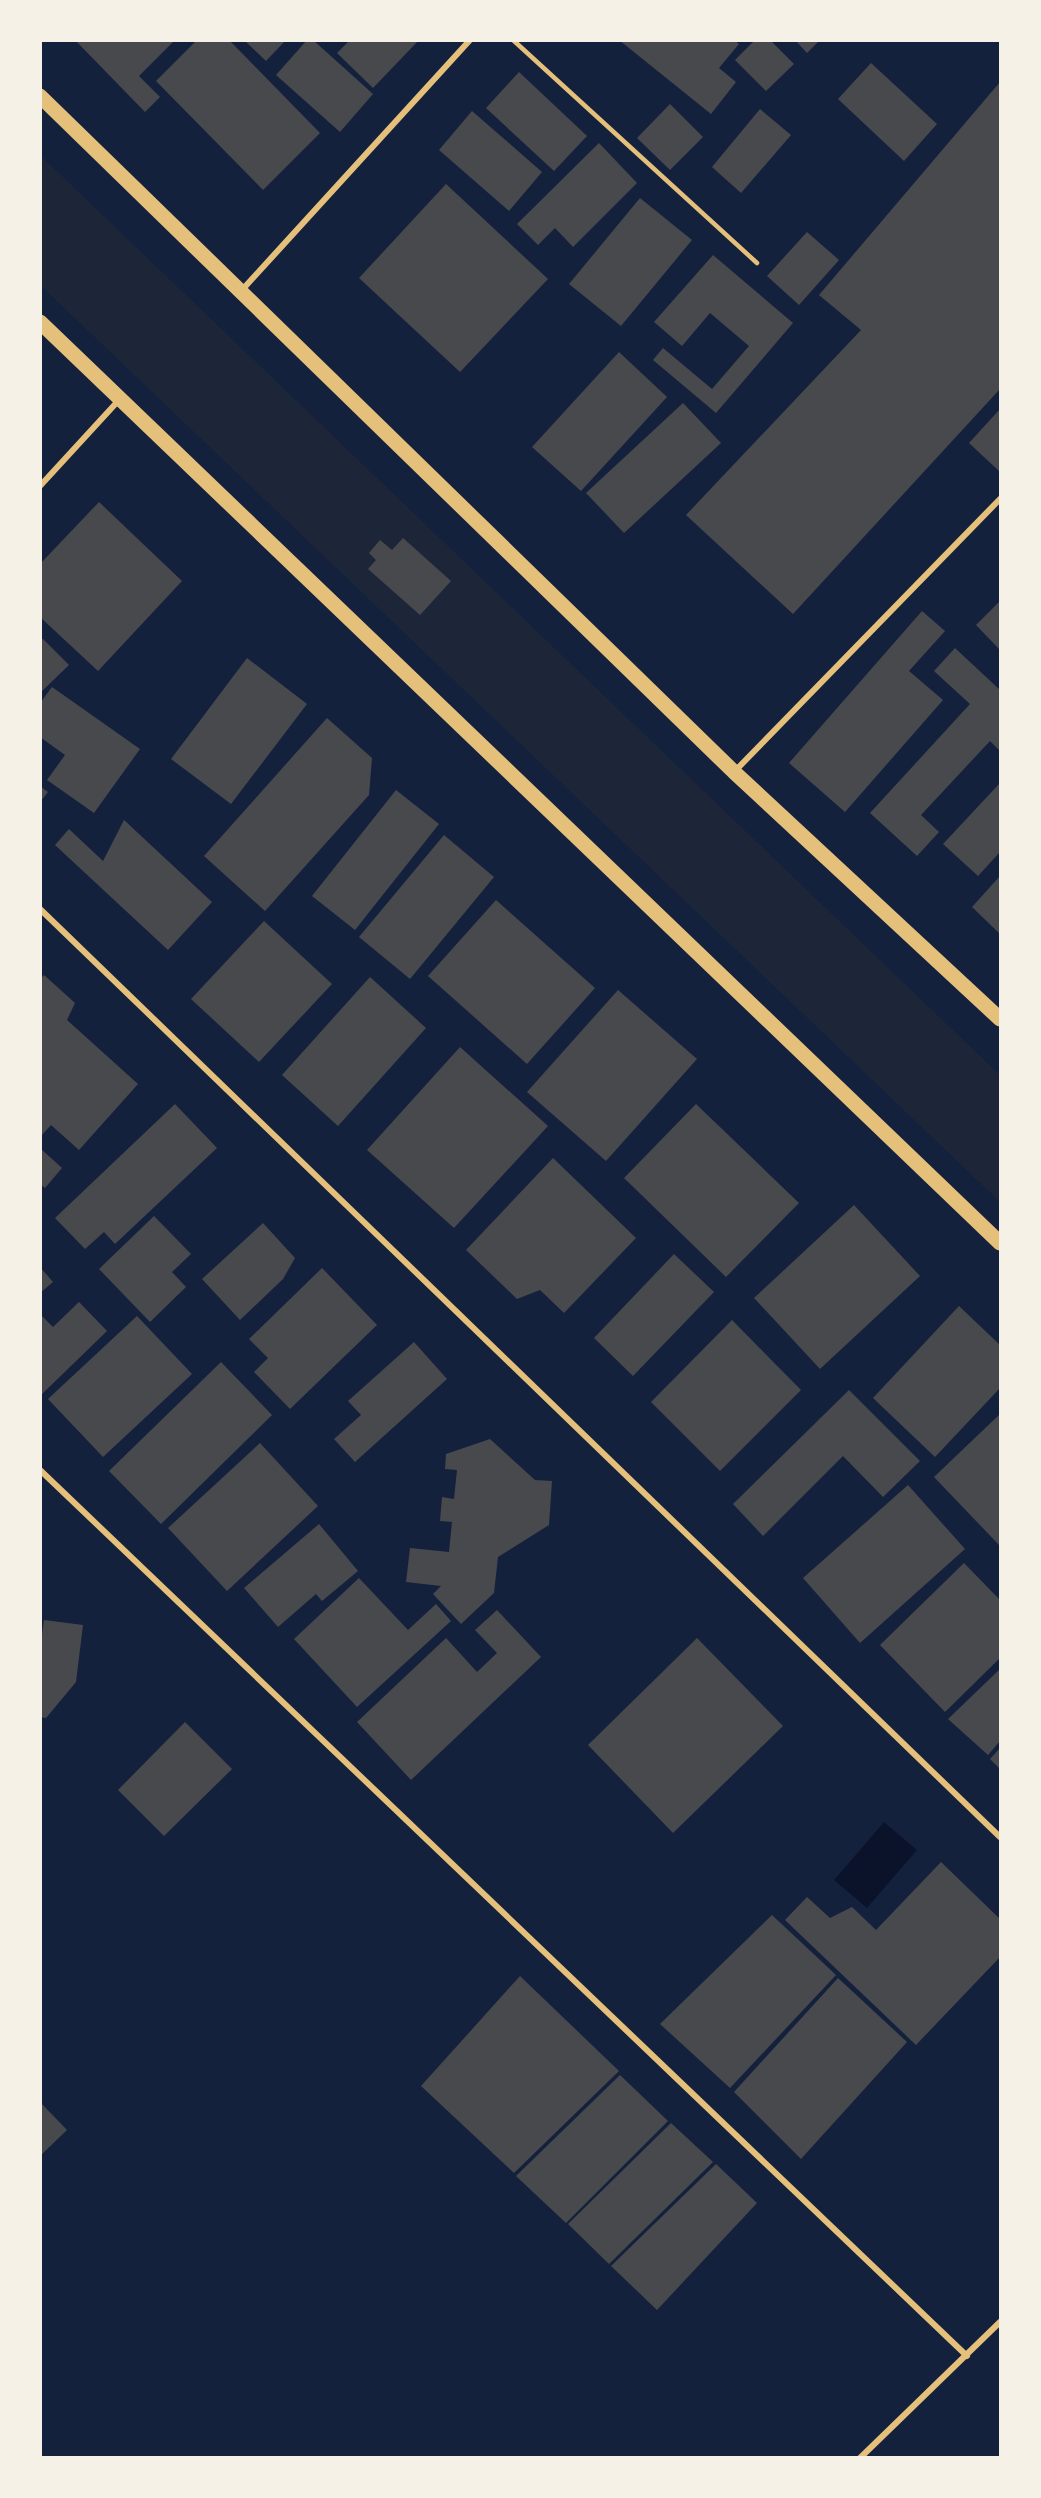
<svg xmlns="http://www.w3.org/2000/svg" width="1041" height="2498" viewBox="0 0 1041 2498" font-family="Signika,sans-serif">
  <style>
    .green { fill: #1d2539 }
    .water { fill: #0b132b }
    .building { fill: #48494c }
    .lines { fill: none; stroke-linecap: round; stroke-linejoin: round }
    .service { stroke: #e5c07b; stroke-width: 4.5 }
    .minor { stroke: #e5c07b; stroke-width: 6 }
    .primary { stroke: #e5c07b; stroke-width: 15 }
  </style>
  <rect width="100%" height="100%" fill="#14213d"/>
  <path class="green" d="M40,155L1000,1075V1202L41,286Z"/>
  <path class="water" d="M884,1822L917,1850L867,1908L834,1880Z"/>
  <g class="building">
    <path d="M75,40H175L139,76L160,97L145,112Z"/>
    <path d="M197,40H229L320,133L263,190L156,81Z"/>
    <path d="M244,40H286L266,61Z"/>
    <path d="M307,40H313L373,94L340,132L276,75Z"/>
    <path d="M350,40H419L373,88L337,53Z"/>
    <path d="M619,40H734L739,44L719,68L736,82L711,114Z"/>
    <path d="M755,40H770L794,64L766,91L735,60Z"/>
    <path d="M795,40H820L807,53Z"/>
    <path d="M871,63L937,124L904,161L838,99Z"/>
    <path d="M519,72L587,136L554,171L486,108Z"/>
    <path d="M1000,82V389L793,614L686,515L861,330L819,295Z"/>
    <path d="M670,104L703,137L670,170L637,138Z"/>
    <path d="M760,109L791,135L741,193L712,167Z"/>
    <path d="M472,111L542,172L509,211L439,150Z"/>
    <path d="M599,143L637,183L573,247L555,228L538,245L517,224Z"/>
    <path d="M446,184L548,279L460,372L359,278Z"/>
    <path d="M640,198L692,240L621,326L569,284Z"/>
    <path d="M807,232L839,260L799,305L767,276Z"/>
    <path d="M713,255L793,323L716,413L653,360L663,348L712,389L749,346L710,313L682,346L654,322Z"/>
    <path d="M619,352L667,397L581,491L532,447Z"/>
    <path d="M683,403L721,443L624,533L586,493Z"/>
    <path d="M1000,409V472L969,443Z"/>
    <path d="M99,502L182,581L98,671L40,617V564Z"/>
    <path d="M403,538L451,581L420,615L368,569L376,560L369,553L380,540L392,550Z"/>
    <path d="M1000,601V650L976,625Z"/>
    <path d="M922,611L945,631L909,671L943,700L845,812L789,763Z"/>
    <path d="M43,639L69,665L40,693V641Z"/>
    <path d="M955,648L1000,690V751L990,741L921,815L939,832L917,856L870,813L970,704L934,671Z"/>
    <path d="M247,658L307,704L231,804L171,759Z"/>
    <path d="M52,687L140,749L94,813L47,780L65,755L40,737V703Z"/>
    <path d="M327,718L372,758L369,795L265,911L204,856Z"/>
    <path d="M1000,783V852L978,876L943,844Z"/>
    <path d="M40,786L48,792L40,802Z"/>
    <path d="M396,790L439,824L355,930L312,896Z"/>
    <path d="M124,820L212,902L168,950L55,845L69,829L103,861Z"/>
    <path d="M444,835L494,877L410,979L359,937Z"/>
    <path d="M1000,876V934L972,907Z"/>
    <path d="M496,900L595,988L527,1064L428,976Z"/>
    <path d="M264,921L332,984L259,1062L191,999Z"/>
    <path d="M44,975L75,1003L67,1020L138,1084L79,1150L51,1125L40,1137V980Z"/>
    <path d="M370,977L426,1028L338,1126L282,1075Z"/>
    <path d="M618,990L697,1059L606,1161L527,1092Z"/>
    <path d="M460,1047L548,1126L454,1228L367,1150Z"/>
    <path d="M175,1104L217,1148L115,1244L104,1232L85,1249L55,1218Z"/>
    <path d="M696,1104L799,1203L726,1277L624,1178Z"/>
    <path d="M40,1148L62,1168L45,1188L40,1184Z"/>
    <path d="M553,1158L636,1238L564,1313L540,1290L517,1299L466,1250Z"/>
    <path d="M854,1205L920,1276L820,1369L754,1298Z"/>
    <path d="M154,1216L191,1254L172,1272L186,1287L150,1322L99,1269Z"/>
    <path d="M263,1223L295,1258L283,1279L240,1320L202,1279Z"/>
    <path d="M674,1254L714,1292L633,1376L594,1338Z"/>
    <path d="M40,1267L53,1282L40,1293Z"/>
    <path d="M322,1268L377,1325L290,1409L254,1372L268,1358L249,1339Z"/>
    <path d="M79,1302L107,1331L40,1396V1314L53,1327Z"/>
    <path d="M959,1306L1000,1345V1388L935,1457L873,1398Z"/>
    <path d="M137,1316L192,1374L103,1457L48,1399Z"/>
    <path d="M732,1320L801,1390L720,1471L651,1402Z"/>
    <path d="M414,1342L447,1379L355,1462L334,1439L361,1415L348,1401Z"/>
    <path d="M221,1362L272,1415L161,1524L109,1471Z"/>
    <path d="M849,1390L920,1461L883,1497L843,1456L763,1536L733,1504Z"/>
    <path d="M1000,1414V1546L934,1477Z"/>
    <path d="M490,1439L535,1480L552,1481L549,1525L498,1557L494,1593L461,1624L433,1594L441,1586L406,1582L410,1548L449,1552L452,1522L440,1521L442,1497L454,1499L457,1470L445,1469L446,1454Z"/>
    <path d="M260,1443L318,1506L227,1591L168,1528Z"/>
    <path d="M908,1485L965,1549L860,1643L803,1578Z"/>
    <path d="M319,1524L358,1571L322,1601L316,1594L278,1627L244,1588Z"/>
    <path d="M964,1563L1000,1600V1658L945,1712L880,1645Z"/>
    <path d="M359,1578L408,1630L436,1604L451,1621L357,1707L294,1639Z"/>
    <path d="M497,1610L541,1657L411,1780L357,1722L446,1638L477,1672L497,1653L475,1630Z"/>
    <path d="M44,1620L83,1625L76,1682L46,1718L40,1717V1649Z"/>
    <path d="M697,1638L783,1726L673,1833L588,1745Z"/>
    <path d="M1000,1669V1741L988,1755L948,1719Z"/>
    <path d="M185,1722L232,1769L164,1836L118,1790Z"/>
    <path d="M1000,1748V1769L990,1759Z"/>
    <path d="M941,1862L1000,1919V1957L916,2045L785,1920L807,1897L830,1918L852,1907L876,1930Z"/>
    <path d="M772,1915L836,1975L730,2088L660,2024Z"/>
    <path d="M520,1976L619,2071L514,2173L421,2086Z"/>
    <path d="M838,1978L907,2042L801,2159L734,2092Z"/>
    <path d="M620,2075L668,2121L566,2223L516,2176Z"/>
    <path d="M40,2102L67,2130L40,2156Z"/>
    <path d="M671,2123L713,2162L609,2264L568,2224Z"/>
    <path d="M716,2164L757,2203L657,2310L611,2266Z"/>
  </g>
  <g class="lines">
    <path class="service" d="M513,40L757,263"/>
    <g class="minor">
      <path d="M242,290L470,40"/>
      <path d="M40,486L119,400"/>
      <path d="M735,771L1000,499"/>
      <path d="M40,909L1000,1837"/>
      <path d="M40,1470L967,2356"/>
      <path d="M860,2458L1000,2322"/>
    </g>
    <g class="primary">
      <path d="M40,96L734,772L1000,1019"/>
      <path d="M40,322L1000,1243"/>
    </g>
  </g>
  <rect width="1041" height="2498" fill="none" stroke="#f6f1e7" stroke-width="84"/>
</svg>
